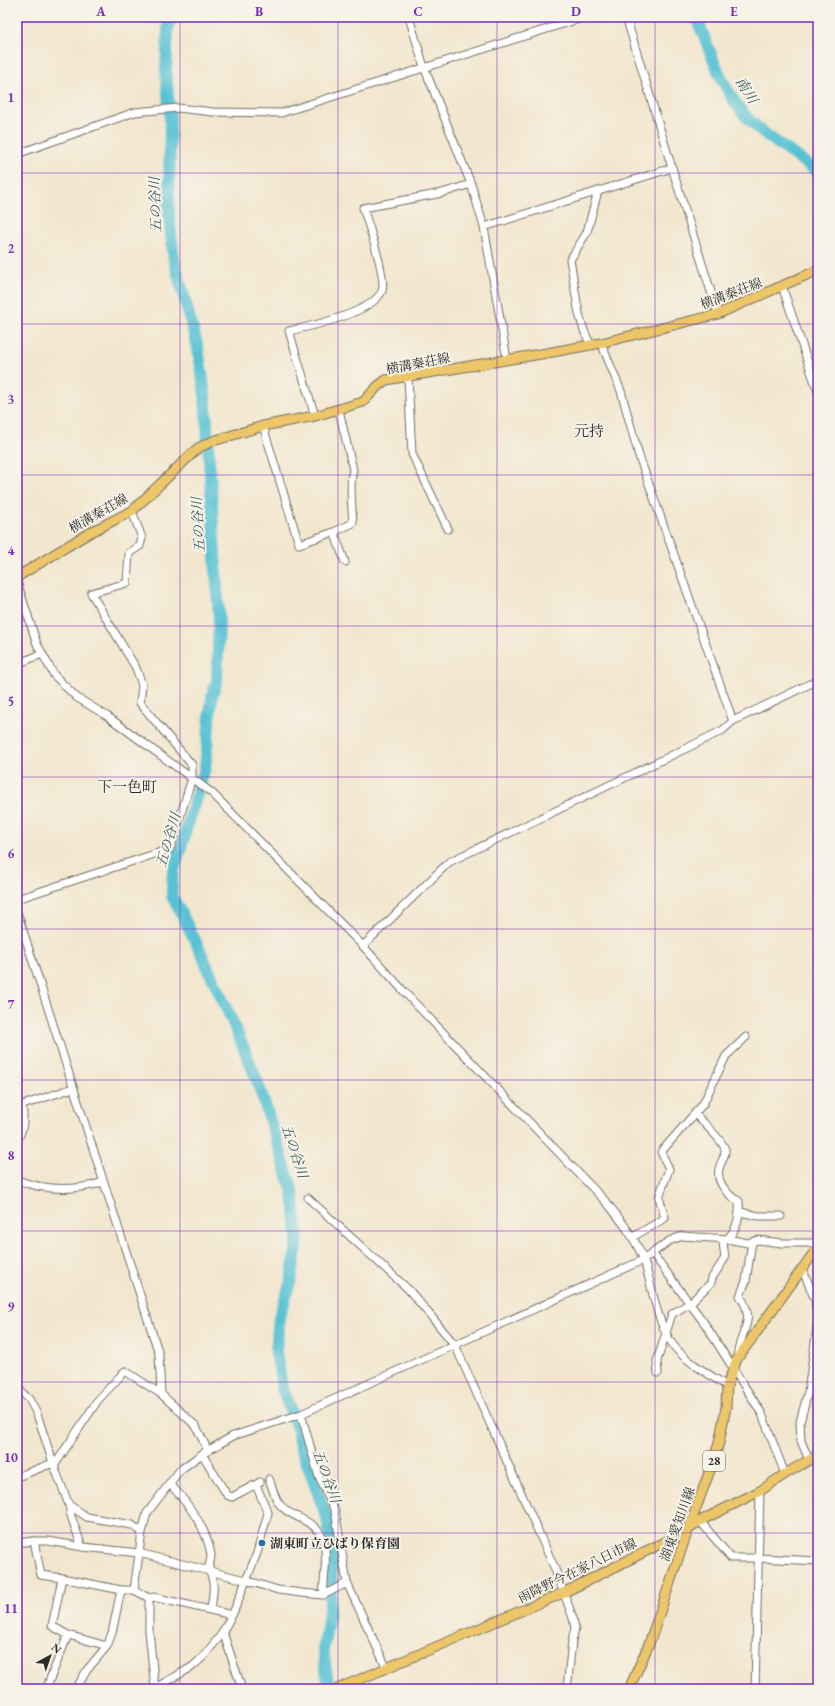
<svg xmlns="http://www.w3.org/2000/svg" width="835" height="1706" viewBox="0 0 835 1706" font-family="'EB Garamond','Noto Serif JP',serif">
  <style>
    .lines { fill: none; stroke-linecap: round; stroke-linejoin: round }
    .river { stroke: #59c2d4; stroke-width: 12 }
    .minor-casing { stroke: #716c64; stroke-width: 9 }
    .major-casing { stroke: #716c64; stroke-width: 11 }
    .minor { stroke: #fff; stroke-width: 7 }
    .major { stroke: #ecc669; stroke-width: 9 }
    .grid { fill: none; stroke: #7b2cbf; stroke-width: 1; stroke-opacity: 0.55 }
    .poi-dot { fill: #1f6fb2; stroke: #f7f3e8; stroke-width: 1.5 }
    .labels { text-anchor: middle; stroke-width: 4; stroke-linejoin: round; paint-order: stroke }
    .shield { fill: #f7f3e8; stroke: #686764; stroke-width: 1 }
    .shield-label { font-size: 12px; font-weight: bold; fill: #2b2b2b }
    .street-label { font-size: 13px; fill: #2b2b2b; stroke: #f7f3e8 }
    .poi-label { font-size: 13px; font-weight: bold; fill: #2b2b2b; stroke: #f7f3e8; text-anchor: start }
    .water-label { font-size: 14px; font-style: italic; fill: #39585e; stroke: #f7f3e8 }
    .quarter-label { font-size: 15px; fill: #2b2b2b; stroke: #f7f3e8 }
    .neatline { fill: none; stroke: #7b2cbf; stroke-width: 1.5 }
    .grid-label { font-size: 13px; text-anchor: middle; font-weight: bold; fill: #7b2cbf }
  </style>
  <rect width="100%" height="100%" fill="#f7f3e8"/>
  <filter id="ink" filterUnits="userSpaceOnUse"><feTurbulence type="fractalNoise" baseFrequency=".025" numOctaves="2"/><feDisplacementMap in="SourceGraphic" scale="8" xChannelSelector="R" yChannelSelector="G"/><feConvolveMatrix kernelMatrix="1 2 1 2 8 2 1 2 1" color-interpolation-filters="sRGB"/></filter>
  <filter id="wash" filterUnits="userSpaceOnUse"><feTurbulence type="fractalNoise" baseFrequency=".012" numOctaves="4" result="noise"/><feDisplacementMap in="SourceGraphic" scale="16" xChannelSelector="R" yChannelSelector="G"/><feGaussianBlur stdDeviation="0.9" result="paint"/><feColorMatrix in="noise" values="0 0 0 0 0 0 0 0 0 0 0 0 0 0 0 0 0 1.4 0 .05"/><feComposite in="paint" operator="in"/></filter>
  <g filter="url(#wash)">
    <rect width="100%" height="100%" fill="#f2e6ce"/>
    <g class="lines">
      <g class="river">
        <path d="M171,17L168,28L166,72L170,117L169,217L174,260L198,348L205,395L219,619L217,680L212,696L205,768L173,873L172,885V896L196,942L234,1025L257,1080L293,1192L298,1238L291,1282L279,1317L276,1352L282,1388L298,1430L299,1442L327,1518L331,1542V1584L328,1621L323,1650L329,1689"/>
        <path d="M696,17C709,47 722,89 743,113C762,135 795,155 818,172"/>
      </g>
    </g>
  </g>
  <g filter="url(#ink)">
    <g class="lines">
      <g class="minor-casing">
        <g id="minor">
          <path d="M409,17L424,67L471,184L484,227L507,359"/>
          <path d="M626,17L672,168L718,314"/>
          <path d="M17,154L135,112L178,108L213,112L281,113L585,17"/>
          <path d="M484,227L672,168"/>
          <path d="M782,286L818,392"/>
          <path d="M601,343L621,391L639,456L733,721"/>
          <path d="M591,345C576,320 576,288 570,260L587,232L598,191"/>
          <path d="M408,377L412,454L448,529"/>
          <path d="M315,416L289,331C312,326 372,313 382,291C387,278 368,223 363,208L442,193L471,184"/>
          <path d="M263,426L299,544L334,532L345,562"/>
          <path d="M334,532L353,523C352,509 349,482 353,470L339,410"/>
          <path d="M17,582L37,644L54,675L76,697L107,716L212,793L363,946L409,997L608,1204C622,1222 636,1239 644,1261C653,1289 656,1321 673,1345C686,1362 709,1374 727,1386"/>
          <path d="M17,664L42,654"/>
          <path d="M17,899L170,849L192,778V765L140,703L142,685L136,668L91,593L127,583L129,553L140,546L142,538L132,511"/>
          <path d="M17,912L159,1354L161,1394L196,1426L208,1451"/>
          <path d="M363,946L449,862L691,746L723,730L733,721L818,680"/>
          <path d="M17,1107L73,1088"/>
          <path d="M17,1140C24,1130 24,1117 22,1105"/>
          <path d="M17,1180C46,1191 75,1191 104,1182"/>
          <path d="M308,1198L409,1290L455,1345L555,1569L573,1618L575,1628L572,1641L567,1689"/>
          <path d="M740,1212L759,1216H781"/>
          <path d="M633,1237L665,1218L659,1197L669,1169L661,1152L703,1104L726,1056L746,1037"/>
          <path d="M653,1254L705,1324L762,1414L785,1474"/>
          <path d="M802,1268L815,1300L818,1318"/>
          <path d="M737,1359C738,1332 758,1322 740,1296L746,1281L752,1242"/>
          <path d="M658,1373L657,1361L672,1314L690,1303L711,1283L712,1278L725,1258L723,1242C737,1233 740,1216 739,1201C728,1196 716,1182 719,1169C720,1163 726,1156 725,1149C721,1138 703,1123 695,1114"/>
          <path d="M17,1388L29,1399L37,1414L54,1466L69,1505L87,1517L132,1525L142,1532L134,1590"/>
          <path d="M301,1414L319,1477L335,1511L347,1583L387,1669"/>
          <path d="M202,1454L227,1495L232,1497L260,1482"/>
          <path d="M809,1460L801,1441L800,1422L808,1392L818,1321"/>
          <path d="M54,1466L98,1400L125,1371L161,1394"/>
          <path d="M17,1477L53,1463"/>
          <path d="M269,1479C272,1486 274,1496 278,1502C289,1519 315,1518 323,1539C328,1554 324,1578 323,1595"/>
          <path d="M169,1483C187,1502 207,1528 211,1555C211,1560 209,1565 208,1570C217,1581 212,1598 211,1610"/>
          <path d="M69,1505L71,1516L82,1547"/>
          <path d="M700,1521L731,1558H759L818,1561"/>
          <path d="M142,1532L147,1513L180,1470L202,1454L233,1436L301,1414L643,1260L669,1241L682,1236L727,1239L748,1243L758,1240L782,1243H818"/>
          <path d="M34,1541L41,1575L62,1578"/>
          <path d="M17,1543L34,1541H48L83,1547L139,1553L245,1580L278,1590L302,1593L323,1595L347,1583"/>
          <path d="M149,1598L153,1597L232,1615"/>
          <path d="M223,1632L242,1689"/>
          <path d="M68,1635L107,1646"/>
          <path d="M46,1689L68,1635L52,1626L62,1578L121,1590H134L149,1598V1631L155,1689"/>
          <path d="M76,1689L87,1670L107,1646L112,1633L121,1590"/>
          <path d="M151,1689L155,1688L192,1667L203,1657L221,1635L234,1611L257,1553L268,1513L256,1485"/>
          <path d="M755,1689L760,1491"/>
        </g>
      </g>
      <g class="major-casing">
        <g id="major">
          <path d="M17,577L89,533L132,511L198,448L213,441L263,426L315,416L363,402L378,386L386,380L547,353L601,343L718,314L818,270"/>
          <path d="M337,1689L563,1593L688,1530L700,1521L760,1491L785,1474L818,1455"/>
          <path d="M629,1689L649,1644L688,1530L713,1462L719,1443L726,1407L727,1386L737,1359L818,1247"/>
        </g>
      </g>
      <use href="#minor" class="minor"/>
      <use href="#major" class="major"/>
    </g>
  </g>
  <path class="grid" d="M180,17V1689M338,17V1689M497,17V1689M655,17V1689M17,173H818M17,324H818M17,475H818M17,626H818M17,777H818M17,929H818M17,1080H818M17,1231H818M17,1382H818M17,1533H818"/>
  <circle class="poi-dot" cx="262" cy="1543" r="4"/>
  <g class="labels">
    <rect class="shield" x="703" y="1451" width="22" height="20" rx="3"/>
    <g class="shield-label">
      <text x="714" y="1465">28</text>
    </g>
    <g class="street-label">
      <text transform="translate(731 293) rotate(-21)" y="5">横溝秦荘線</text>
      <text transform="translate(418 363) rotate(-11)" y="5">横溝秦荘線</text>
      <text transform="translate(98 513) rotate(-30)" y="5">横溝秦荘線</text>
      <text transform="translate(677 1524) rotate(-70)" y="5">湖東愛知川線</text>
      <text transform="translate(577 1570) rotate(-26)" y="5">雨降野今在家八日市線</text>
    </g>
    <g class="poi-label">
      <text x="270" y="1548">湖東町立ひばり保育園</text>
    </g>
    <g class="water-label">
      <text transform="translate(747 90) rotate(58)" y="5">南川</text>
      <text transform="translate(155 205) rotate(-92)" y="5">五の谷川</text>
      <text transform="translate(198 525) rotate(-93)" y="5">五の谷川</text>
      <text transform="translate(168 840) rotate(-74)" y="5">五の谷川</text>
      <text transform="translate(295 1151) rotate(72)" y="5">五の谷川</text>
      <text transform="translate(327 1476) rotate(70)" y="5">五の谷川</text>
    </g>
    <g class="quarter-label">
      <text x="589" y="436">元持</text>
      <text x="127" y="792">下一色町</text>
    </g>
  </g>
  <rect width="835" height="1706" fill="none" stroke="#f7f3e8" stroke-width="44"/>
  <g transform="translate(50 1656) rotate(40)" stroke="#f7f3e8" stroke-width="3" paint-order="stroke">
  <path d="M0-3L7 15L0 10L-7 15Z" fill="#2b2b2b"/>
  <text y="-6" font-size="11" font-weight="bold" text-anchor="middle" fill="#2b2b2b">N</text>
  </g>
  <rect x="22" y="22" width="791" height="1662" class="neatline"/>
  <g class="grid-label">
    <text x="101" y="16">A</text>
    <text x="259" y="16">B</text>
    <text x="418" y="16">C</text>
    <text x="576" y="16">D</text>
    <text x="734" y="16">E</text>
    <text x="11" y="102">1</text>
    <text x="11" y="253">2</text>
    <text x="11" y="404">3</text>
    <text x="11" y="555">4</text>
    <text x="11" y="706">5</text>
    <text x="11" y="858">6</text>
    <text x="11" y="1009">7</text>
    <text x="11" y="1160">8</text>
    <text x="11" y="1311">9</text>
    <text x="11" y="1462">10</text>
    <text x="11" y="1613">11</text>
  </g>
</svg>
